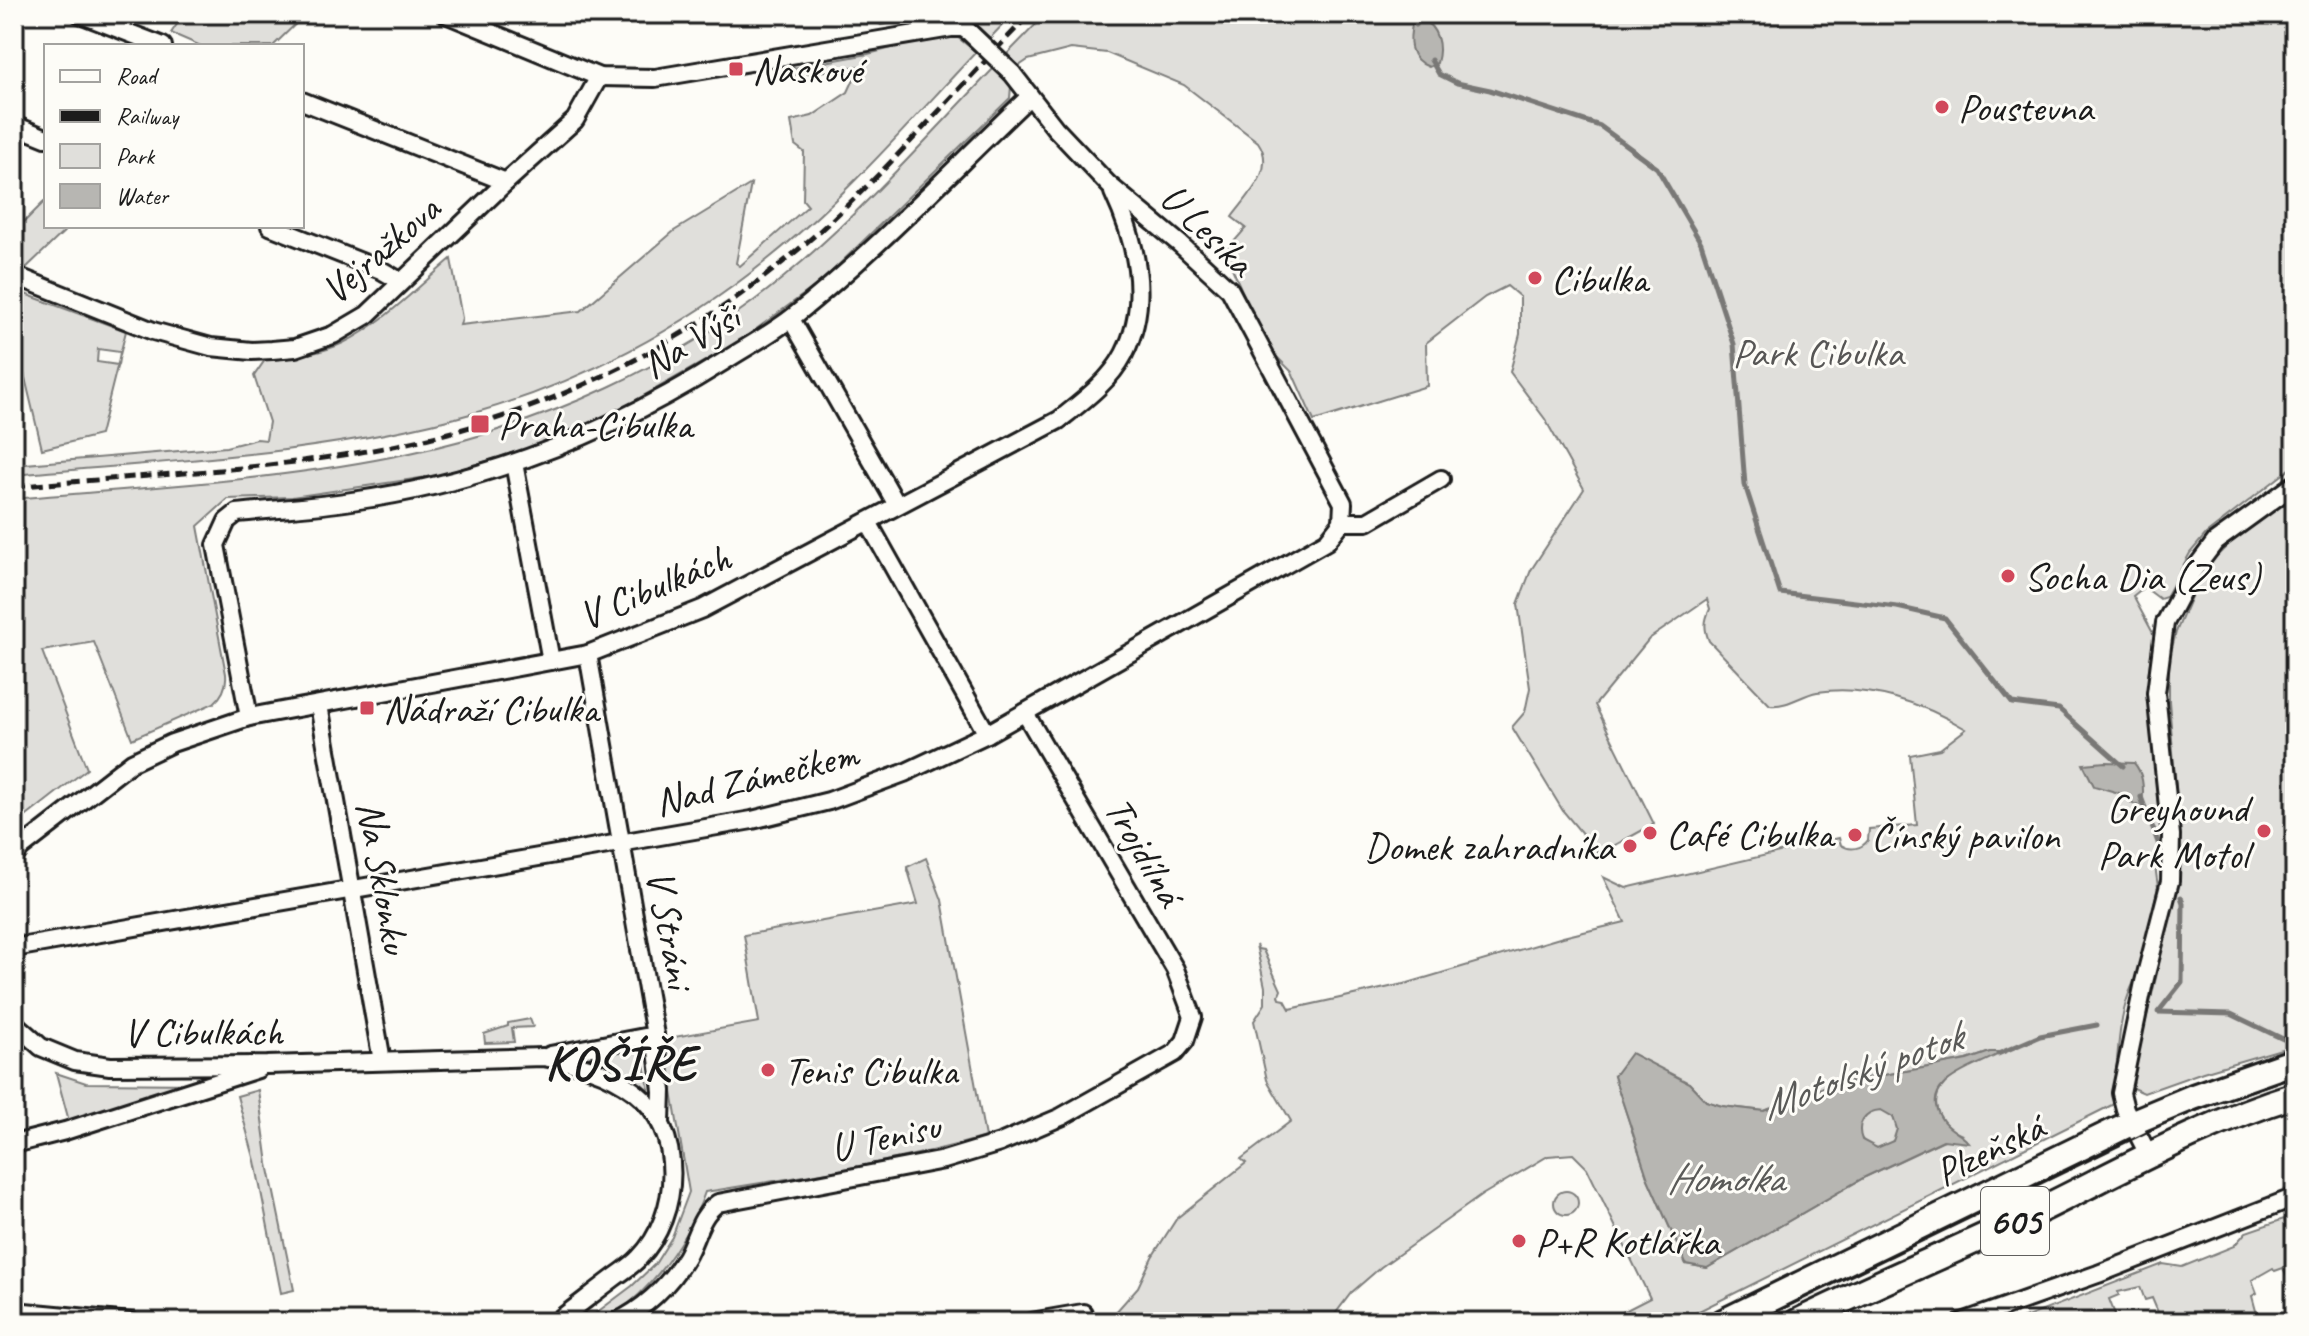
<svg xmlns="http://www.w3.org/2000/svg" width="2309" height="1336" viewBox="0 0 2309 1336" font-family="Caveat,sans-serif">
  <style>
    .green { fill: #e0dfdb; stroke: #7e7e7c; stroke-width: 2; fill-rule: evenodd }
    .water { fill: #b7b6b2; stroke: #797876; stroke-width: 2; fill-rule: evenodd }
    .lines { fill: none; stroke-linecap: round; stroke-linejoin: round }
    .stream { stroke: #797876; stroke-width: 5 }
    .minor-casing { stroke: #1c1c1c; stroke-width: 22 }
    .primary-casing { stroke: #1c1c1c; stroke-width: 30 }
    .minor { stroke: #fdfcf7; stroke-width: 16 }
    .primary { stroke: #fdfcf7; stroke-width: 24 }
    .tram { stroke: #1c1c1c; stroke-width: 2 }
    .rail { stroke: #1c1c1c; stroke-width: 5; stroke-dasharray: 12 6; stroke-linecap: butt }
    .minor-bridge-casing { stroke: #1c1c1c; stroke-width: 22; stroke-linecap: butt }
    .minor-bridge { stroke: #fdfcf7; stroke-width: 16 }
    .poi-dot { fill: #d1495b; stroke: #fdfcf7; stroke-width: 3 }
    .labels { text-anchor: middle; stroke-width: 6; stroke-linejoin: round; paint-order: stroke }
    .shield { fill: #fdfcf7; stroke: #605f5e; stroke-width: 2 }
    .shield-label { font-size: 38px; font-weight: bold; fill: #1c1c1c }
    .poi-label { font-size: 40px; fill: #1c1c1c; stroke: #fdfcf7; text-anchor: start }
    .street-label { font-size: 40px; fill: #1c1c1c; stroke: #fdfcf7 }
    .park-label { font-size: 40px; fill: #575655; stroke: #fdfcf7 }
    .water-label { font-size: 42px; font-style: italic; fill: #5a5a58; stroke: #fdfcf7 }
    .district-label { font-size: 48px; font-weight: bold; letter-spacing: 2px; fill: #1c1c1c; stroke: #fdfcf7 }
  </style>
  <rect width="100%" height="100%" fill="#fdfcf7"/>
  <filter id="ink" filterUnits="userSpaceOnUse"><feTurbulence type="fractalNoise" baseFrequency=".0125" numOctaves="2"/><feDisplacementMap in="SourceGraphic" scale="16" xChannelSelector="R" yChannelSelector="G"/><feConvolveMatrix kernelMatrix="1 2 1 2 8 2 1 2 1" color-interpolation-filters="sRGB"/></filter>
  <g filter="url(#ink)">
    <g class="green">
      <path d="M184,14H306L273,46H201L171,33Z"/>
      <path d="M863,14H944L881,25Z"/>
      <path d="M972,14H1013L990,38L977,26L980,21Z"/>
      <path d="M1046,14H2295V465L2206,534L2190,553L2166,597L2160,599L2144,587L2133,596L2154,635L2148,676L2149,707L2161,838L2155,865L2158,887L2137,977C2117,1008 2117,1067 2114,1104L1677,1322H1603L1650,1298L1587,1168L1573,1154L1548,1156L1482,1195L1381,1267L1351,1293L1329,1322H1107L1138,1287L1152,1257L1177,1218L1246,1163L1241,1159L1291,1121L1267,1080L1254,1021L1265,1004V987L1256,945L1258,949L1263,950L1281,990L1279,995L1280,999L1285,1000L1290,1009L1408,983L1563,937L1625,922L1603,877L1626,888L1839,838L1841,845C1850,851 1862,849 1868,840L1869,829L1917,825L1910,755L1940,749L1966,729C1923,703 1868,684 1817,692C1801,695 1788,707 1770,705L1709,641C1704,629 1704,621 1710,609L1707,599L1649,639L1595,705L1654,824L1599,854L1563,811L1512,727L1525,712L1530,688L1518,604L1531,570L1584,489L1545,419L1510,372L1520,334V297L1507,286L1485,297L1426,343L1427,386L1314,421L1292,372L1270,350L1259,330L1225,252L1246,228L1232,217C1248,195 1277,169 1258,142L1184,85L1107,53L1071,49L1028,60L1019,66L1007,54ZM1990,1052C1971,1066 1924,1084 1939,1115C1944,1125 1951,1131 1962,1135L1954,1140H1944L1865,1177L1707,1268L1686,1264L1648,1179L1614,1076L1689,1083L1706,1101L1722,1106L1765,1111L1829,1085L1967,1060Z"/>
      <path d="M952,33L976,52C909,123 844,199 767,260C682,329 580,383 474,413C325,455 168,461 14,475V465L226,447L257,439L266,440L269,422L254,376L265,360C290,357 320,354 343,343C381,325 419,286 451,259L462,318L460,325L581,311L674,231L751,184L736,263L740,266L808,206L803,200L804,152L795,145L791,121L812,116L848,92L860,66L783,77L782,70L868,54Z"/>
      <path d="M994,68L1011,86L1010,98L822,281L740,341L604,418L545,443L441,475L292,497L228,499L198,526L226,674C227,686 223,695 214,703L132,739L94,642L42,651L87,769L14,826V499C146,487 280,481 410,453C544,425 678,365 784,277C860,214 926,139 994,68Z"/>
      <path d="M46,200V226H70L26,268L14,263V232Z"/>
      <path d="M14,290L126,331L100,435L42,449L17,344L14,341ZM98,349L120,352L118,365L97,362Z"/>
      <path d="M2295,492V1045L2203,1072L2144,1093L2130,1087L2157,973L2181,853L2169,701V660L2176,632L2198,580L2211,562L2237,536Z"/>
      <path d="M926,858L942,900L985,1137C894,1163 799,1177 705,1192C690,1236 636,1322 584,1322L632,1286L655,1264L672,1237L689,1192L663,1039L759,1022L744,935L918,904L907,867Z"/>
      <path d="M530,1019L533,1027L512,1028L514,1042L485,1043L484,1034L508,1026V1023Z"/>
      <path d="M640,1043L649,1090L614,1063L589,1054Z"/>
      <path d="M56,1073L86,1083L200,1084L69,1121Z"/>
      <path d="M258,1090L268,1164L294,1290L281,1293L255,1161L237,1096Z"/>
      <circle cx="1878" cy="1129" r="19"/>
      <circle cx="1566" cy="1203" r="12"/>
      <path d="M2295,1216V1291L2283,1268L2275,1271L2273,1268L2252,1280L2257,1293L2252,1296L2259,1322H2162L2152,1298L2145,1300L2140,1287L2118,1292L2119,1295L2109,1299L2118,1322H2014L2163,1264L2182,1267L2234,1246L2246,1232L2284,1219L2285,1222L2294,1219Z"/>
    </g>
    <g class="water">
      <path d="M1421,19C1438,27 1442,46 1437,63L1429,67C1408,59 1408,41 1413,21Z"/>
      <path d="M2105,762L2134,763C2144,774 2144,791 2142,805L2133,804L2119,793L2094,786L2083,764Z"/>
      <path d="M1990,1052H2002C1980,1067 1917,1080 1941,1118C1948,1130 1961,1133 1969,1143L1943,1140L1865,1177L1707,1268L1686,1264L1648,1179L1614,1076L1631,1053L1689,1083L1706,1101L1722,1106L1764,1111L1829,1085L1967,1060ZM1881,1110L1893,1117L1897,1129L1893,1141L1877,1148L1862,1140C1856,1124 1864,1111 1881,1110Z"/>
    </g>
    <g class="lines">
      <g class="stream">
        <path d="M1397,14L1413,21L1416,25"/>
        <path d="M1431,60L1439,74L1457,83L1490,90L1600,126L1657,168L1701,243L1734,344L1745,485L1780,593L1897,607L1945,618L2012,703L2059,709L2123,766"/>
        <path d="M2141,797L2159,845"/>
        <path d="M2159,1011L2182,982L2183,903L2181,897"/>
        <path d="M2158,1012L2231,1014L2283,1039"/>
        <path d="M1998,1054L2040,1036L2097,1025"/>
      </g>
      <g class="minor-casing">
        <g id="minor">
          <path d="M80,14L163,46"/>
          <path d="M446,14L599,77L655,78L951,28H963L969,32"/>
          <path d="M302,101L506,182"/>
          <path d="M14,125L46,138"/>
          <path d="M270,226L381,270L400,281"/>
          <path d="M14,275L153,331L211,347L252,351L272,350L295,348L333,335L367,315L506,182L575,120L599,77"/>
          <path d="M791,319L897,505"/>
          <path d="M514,463L551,661"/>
          <path d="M868,522L987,734"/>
          <path d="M1342,522H1367L1441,479"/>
          <path d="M588,654L655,1035L662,1091L661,1122"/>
          <path d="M319,705L382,1061"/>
          <path d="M249,717L216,545L227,521L237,513C275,509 314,507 352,501C484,483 610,433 723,362C746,347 773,333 794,316C876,251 953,169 1029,97"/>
          <path d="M14,857L21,848L132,762L172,743L249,717L588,654L702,609L1059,420C1083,401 1110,381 1124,354C1151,301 1136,241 1113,192"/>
          <path d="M14,948L752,820L829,801L904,773L987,734L1327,541L1342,522L1343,503L1230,290L1180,244L1109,185L1055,128L1012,73"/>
          <path d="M14,1023L41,1047L75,1061L110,1066L267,1065L543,1057C576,1063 608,1071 635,1092C685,1130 681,1215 639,1258C633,1265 623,1271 615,1277C595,1292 576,1307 556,1322"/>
          <path d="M550,1055L655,1035"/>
          <path d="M14,1144L65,1131L258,1069"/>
          <path d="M2148,1154L2125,1109L2121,1093L2144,982L2170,881L2171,835L2156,693L2165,623L2191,574L2215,542L2295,484"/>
          <path d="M14,1311L131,1322"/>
          <path d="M616,1322C645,1308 669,1285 686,1257C697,1238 699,1216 718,1203L944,1160L1000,1143L1061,1117L1175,1053L1185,1041L1193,1017L1175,969L1025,713"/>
          <path d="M1031,1322L1083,1313"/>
          <path d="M1962,1322L2098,1274L2295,1197"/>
        </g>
      </g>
      <g class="primary-casing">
        <g id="primary">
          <path d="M1723,1322L2133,1122L2193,1097L2295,1061"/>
          <path d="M1797,1322C1877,1283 1960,1249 2040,1210C2125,1168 2205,1123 2295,1095"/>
        </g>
      </g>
      <use href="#minor" class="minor"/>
      <use href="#primary" class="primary"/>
      <path class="tram" d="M1756,1322L2166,1123L2214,1104L2295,1076"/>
      <path class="rail" d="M14,487C169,472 331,470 480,424C586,391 686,339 773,270C866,198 947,99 1030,14"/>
      <g class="minor-bridge-casing">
        <path id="minor-bridge" d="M969,32L1012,73"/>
      </g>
      <use href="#minor-bridge" class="minor-bridge"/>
    </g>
  </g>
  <g class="poi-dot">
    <rect x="728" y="61" width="16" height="16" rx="4"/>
    <circle cx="1942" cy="107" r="8"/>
    <circle cx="1535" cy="278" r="8"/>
    <rect x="470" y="414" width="20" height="20" rx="4"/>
    <circle cx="2008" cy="576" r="8"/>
    <rect x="359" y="700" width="16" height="16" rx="4"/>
    <circle cx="2264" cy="831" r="8"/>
    <circle cx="1650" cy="833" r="8"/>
    <circle cx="1855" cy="835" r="8"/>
    <circle cx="1630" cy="846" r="8"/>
    <circle cx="768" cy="1070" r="8"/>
    <circle cx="1519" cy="1241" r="8"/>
  </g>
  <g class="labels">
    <rect class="shield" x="1981" y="1187" width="68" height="68" rx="6"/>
    <g class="shield-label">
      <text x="2015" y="1234">605</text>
    </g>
    <g class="poi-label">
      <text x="752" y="83">Naskové</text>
      <text x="1958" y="121">Poustevna</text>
      <text x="1551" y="292">Cibulka</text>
      <text x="498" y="438">Praha-Cibulka</text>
      <text x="2024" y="590">Socha Dia (Zeus)</text>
      <text x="383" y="722">Nádraží Cibulka</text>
      <text x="2248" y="822" text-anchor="end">Greyhound<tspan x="2248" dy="46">Park Motol</tspan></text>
      <text x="1666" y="847">Café Cibulka</text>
      <text x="1871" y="849">Čínský pavilon</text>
      <text x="1614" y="860" text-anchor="end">Domek zahradníka</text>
      <text x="784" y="1084">Tenis Cibulka</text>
      <text x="1535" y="1255">P+R Kotlářka</text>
    </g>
    <g class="street-label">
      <text transform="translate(1208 229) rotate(44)" y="14">U Lesíka</text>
      <text transform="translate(380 249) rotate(-41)" y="14">Vejražkova</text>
      <text transform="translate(690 340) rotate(-31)" y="14">Na Výši</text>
      <text transform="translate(654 586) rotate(-23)" y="14">V Cibulkách</text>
      <text transform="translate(756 777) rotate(-14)" y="14">Nad Zámečkem</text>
      <text transform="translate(1145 851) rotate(60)" y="14">Trojdílná</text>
      <text transform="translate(384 877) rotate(80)" y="14">Na Sklonku</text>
      <text transform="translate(671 929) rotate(80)" y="14">V Stráni</text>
      <text x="203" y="1045">V Cibulkách</text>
      <text transform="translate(885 1136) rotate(-12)" y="14">U Tenisu</text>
      <text transform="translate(1989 1149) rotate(-26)" y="14">Plzeňská</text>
    </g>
    <g class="park-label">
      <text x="1818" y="366">Park Cibulka</text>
    </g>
    <g class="water-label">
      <text transform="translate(1861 1070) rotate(-20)" y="15">Motolský potok</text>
      <text x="1725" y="1192">Homolka</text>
    </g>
    <g class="district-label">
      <text x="621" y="1079">KOŠÍŘE</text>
    </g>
  </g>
  <rect width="2309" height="1336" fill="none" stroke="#fdfcf7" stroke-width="48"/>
  <rect x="24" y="24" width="2261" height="1288" fill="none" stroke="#1c1c1c" stroke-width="3" filter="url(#ink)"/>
  <rect x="44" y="44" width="260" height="184" fill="#fdfcf7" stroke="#a3a29f" stroke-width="2"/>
  <rect x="60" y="70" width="40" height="12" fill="#fdfcf7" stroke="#a3a29f" stroke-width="2"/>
  <text x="116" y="84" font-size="24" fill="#1c1c1c">Road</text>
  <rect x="60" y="110" width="40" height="12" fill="#1c1c1c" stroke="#a3a29f" stroke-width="2"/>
  <text x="116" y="124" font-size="24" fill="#1c1c1c">Railway</text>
  <rect x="60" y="144" width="40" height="24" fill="#e0dfdb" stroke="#a3a29f" stroke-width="2"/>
  <text x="116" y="164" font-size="24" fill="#1c1c1c">Park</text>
  <rect x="60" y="184" width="40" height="24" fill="#b7b6b2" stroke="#a3a29f" stroke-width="2"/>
  <text x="116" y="204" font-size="24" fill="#1c1c1c">Water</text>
</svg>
